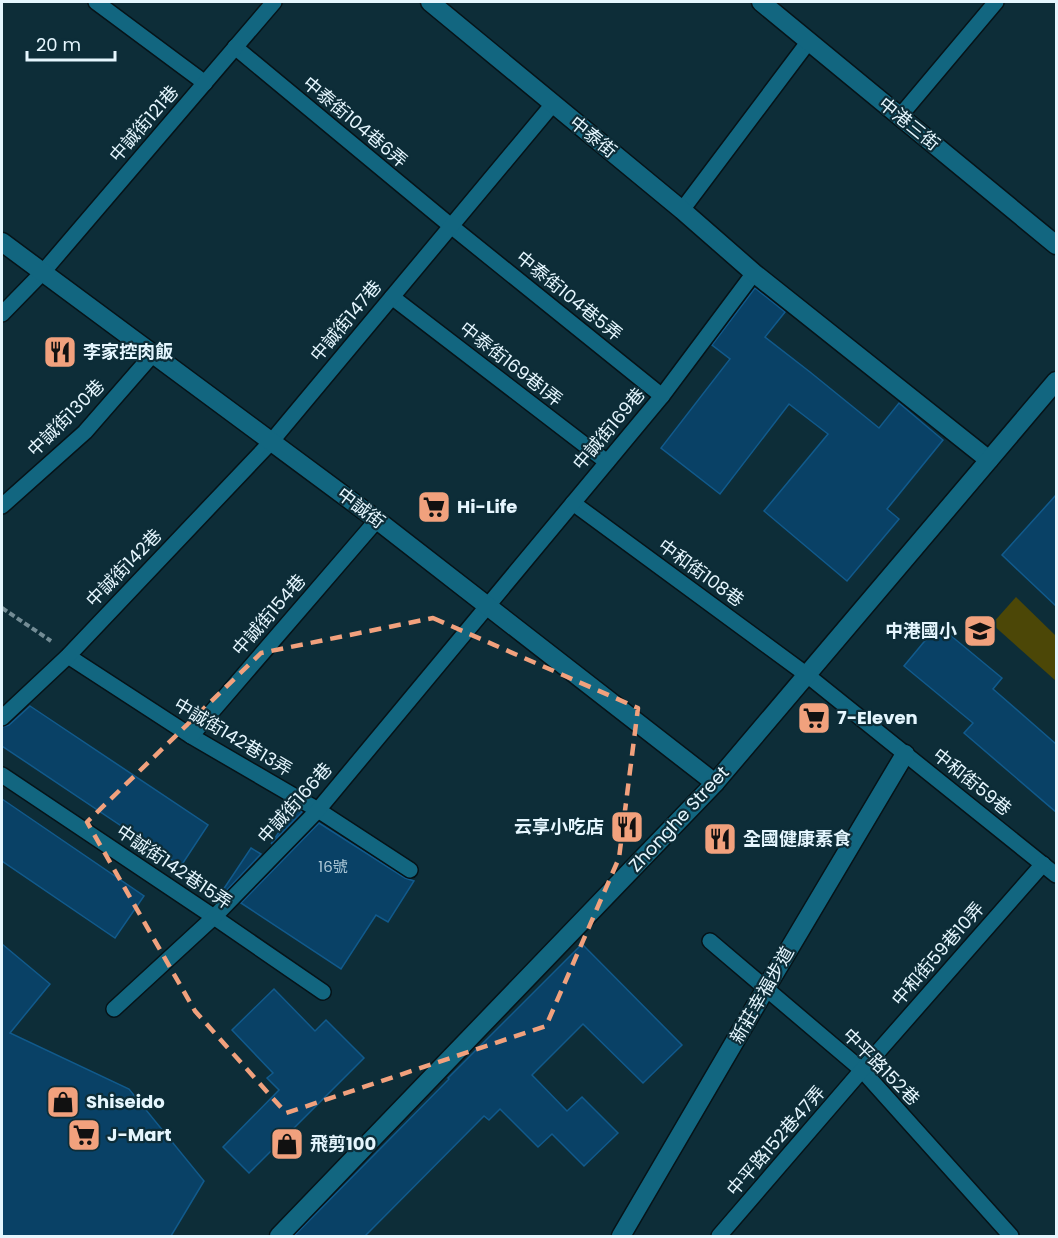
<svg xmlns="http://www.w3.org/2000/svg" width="1058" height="1238" viewBox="0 0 1058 1238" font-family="Poppins,'Noto Sans TC',sans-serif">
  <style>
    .park { fill: #4c4707 }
    .building { fill: #094166; stroke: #115a8c; stroke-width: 1.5 }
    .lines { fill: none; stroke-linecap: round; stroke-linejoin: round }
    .lane-casing { stroke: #061318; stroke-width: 18 }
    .street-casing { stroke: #061318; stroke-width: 21 }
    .path { stroke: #738c95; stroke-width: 4; stroke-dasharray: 6 3; stroke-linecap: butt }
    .lane { stroke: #126680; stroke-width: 15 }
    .street { stroke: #126680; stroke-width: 18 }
    .marked { fill: none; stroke: #f1a17d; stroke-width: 4.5; stroke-dasharray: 12 8; stroke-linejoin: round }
    .labels { text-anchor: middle; stroke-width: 4.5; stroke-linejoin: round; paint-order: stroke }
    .number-label { font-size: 15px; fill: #aec9d8 }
    .street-label { font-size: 18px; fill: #e5f6fe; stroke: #0d2d38 }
    .poi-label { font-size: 18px; font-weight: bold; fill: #e5f6fe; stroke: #0d2d38; text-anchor: start }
  </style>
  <rect width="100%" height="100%" fill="#0d2d38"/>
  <path class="park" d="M1016,597L1056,636V681L992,624Z"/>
  <g class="building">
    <path d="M755,288L785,312L765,337L810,372L879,428L899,403L943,440L887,509L899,519L847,581L764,511L828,434L789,404L720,494L661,448L730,359L712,345Z"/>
    <path d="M1056,495V606L1002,555Z"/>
    <path d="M938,625L1002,678L993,689L1056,744V812L964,733L973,723L904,666Z"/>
    <path d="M30,706L208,825L181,866L2,746V727L9,725Z"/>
    <path d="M2,799L144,896L115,938L2,861Z"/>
    <path d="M295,808L302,812L271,844Z"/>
    <path d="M319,823L405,878L414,881L388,922L376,915L341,969L241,903Z"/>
    <path d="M251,848L261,854L225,892L223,890Z"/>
    <path d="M2,944L50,984L10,1033L129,1089L204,1181L171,1236H2Z"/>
    <path d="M582,944L682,1045L643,1083L583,1024L532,1075L567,1111L582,1097L618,1133L584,1166L552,1134L538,1147L500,1109L489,1120L484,1116L365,1236H294L449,1079L448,1078Z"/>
    <path d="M274,989L315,1031L326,1020L364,1058L249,1173L223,1147L279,1090L267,1078L273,1073L232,1030Z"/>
  </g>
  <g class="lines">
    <g class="lane-casing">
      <g id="lane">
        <path d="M96,2L205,83"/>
        <path d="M235,47L451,226L662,396"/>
        <path d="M900,116L996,2"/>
        <path d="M682,210L809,41"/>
        <path d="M392,297L607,462"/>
        <path d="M2,314L43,272L274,2"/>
        <path d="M573,503L807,675L1056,875"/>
        <path d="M2,506L85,432L153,354"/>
        <path d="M68,656L191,736L318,810L410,870"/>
        <path d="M2,718L68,656L271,442L553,104"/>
        <path d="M191,736L377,520"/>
        <path d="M2,775L214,917L323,992"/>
        <path d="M710,941L862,1070L1011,1236"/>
        <path d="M114,1009L214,917L318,810L662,396L754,273"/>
        <path d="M719,1236L862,1070L1043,864"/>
      </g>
    </g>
    <g class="street-casing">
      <g id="street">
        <path d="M430,2L682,210L754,273L989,460"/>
        <path d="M761,2L1056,245"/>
        <path d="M2,242L377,520L715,783"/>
        <path d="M279,1236L715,783L1056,381"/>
        <path d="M621,1236L766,988L905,754"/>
      </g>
    </g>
    <path class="path" d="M2,608L51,641"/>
    <use href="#lane" class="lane"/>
    <use href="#street" class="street"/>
  </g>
  <path class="marked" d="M433,618L638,708L619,858L546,1026L286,1113L195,1011L87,822L261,653Z"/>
  <defs>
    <g id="restaurant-square" transform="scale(1.725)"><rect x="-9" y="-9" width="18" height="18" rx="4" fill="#f1a17d" stroke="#0d2d38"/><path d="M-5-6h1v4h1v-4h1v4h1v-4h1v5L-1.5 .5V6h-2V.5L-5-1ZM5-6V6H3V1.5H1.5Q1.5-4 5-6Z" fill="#111"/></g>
    <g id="supermarket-square" transform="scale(1.725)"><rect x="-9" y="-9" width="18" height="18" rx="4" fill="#f1a17d" stroke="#0d2d38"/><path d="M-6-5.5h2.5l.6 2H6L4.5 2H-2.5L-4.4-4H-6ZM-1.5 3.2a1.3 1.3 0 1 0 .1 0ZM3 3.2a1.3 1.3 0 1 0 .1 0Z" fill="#111"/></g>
    <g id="school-square" transform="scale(1.725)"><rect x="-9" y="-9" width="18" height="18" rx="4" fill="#f1a17d" stroke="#0d2d38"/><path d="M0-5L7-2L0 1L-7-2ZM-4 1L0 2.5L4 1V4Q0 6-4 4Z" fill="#111"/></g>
    <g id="shop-square" transform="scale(1.725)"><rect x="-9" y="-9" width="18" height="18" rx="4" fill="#f1a17d" stroke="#0d2d38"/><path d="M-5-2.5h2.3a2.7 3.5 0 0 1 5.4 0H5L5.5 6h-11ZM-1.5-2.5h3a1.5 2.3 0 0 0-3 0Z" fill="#111"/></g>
  </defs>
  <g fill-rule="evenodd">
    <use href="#restaurant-square" x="60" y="352"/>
    <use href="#supermarket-square" x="434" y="507"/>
    <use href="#school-square" x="980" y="631"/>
    <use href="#supermarket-square" x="814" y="718"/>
    <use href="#restaurant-square" x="627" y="827"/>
    <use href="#restaurant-square" x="720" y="839"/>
    <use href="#shop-square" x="63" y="1102"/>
    <use href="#supermarket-square" x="84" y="1135"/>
    <use href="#shop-square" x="287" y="1144"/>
  </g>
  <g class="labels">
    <g class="number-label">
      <text x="333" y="872">16號</text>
    </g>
    <g class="street-label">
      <text transform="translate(355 122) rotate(40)" y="6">中泰街104巷6弄</text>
      <text transform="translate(144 124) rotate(-49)" y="6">中誠街121巷</text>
      <text transform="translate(909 124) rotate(39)" y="6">中港三街</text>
      <text transform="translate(593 137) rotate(39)" y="6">中泰街</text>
      <text transform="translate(569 296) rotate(39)" y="6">中泰街104巷5弄</text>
      <text transform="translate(346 321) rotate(-50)" y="6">中誠街147巷</text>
      <text transform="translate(511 364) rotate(38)" y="6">中泰街169巷1弄</text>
      <text transform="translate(66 418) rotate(-45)" y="6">中誠街130巷</text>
      <text transform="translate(609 429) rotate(-50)" y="6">中誠街169巷</text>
      <text transform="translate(361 508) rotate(37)" y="6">中誠街</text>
      <text transform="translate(124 568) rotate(-46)" y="6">中誠街142巷</text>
      <text transform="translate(701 573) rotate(36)" y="6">中和街108巷</text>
      <text transform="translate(269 615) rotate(-49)" y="6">中誠街154巷</text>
      <text transform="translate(233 737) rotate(31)" y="6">中誠街142巷13弄</text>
      <text transform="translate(972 782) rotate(39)" y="6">中和街59巷</text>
      <text transform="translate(295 803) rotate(-48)" y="6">中誠街166巷</text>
      <text transform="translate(679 819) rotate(-47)" y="6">Zhonghe Street</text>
      <text transform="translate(174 867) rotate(34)" y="6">中誠街142巷15弄</text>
      <text transform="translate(938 954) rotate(-49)" y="6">中和街59巷10弄</text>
      <text transform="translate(762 995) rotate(-60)" y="6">新莊幸福步道</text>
      <text transform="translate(881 1067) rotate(45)" y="6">中平路152巷</text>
      <text transform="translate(776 1141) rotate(-49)" y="6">中平路152巷47弄</text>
    </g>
    <g class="poi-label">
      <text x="83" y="358">李家控肉飯</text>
      <text x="457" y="513">Hi-Life</text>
      <text x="957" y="637" text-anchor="end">中港國小</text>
      <text x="837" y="724">7-Eleven</text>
      <text x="604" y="833" text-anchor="end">云享小吃店</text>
      <text x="743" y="845">全國健康素食</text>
      <text x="86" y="1108">Shiseido</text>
      <text x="107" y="1141">J-Mart</text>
      <text x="310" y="1150">飛剪100</text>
    </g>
  </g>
  <rect width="1058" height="1238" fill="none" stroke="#e5f6fe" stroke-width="6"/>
  <path d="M27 51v9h88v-9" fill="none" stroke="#e5f6fe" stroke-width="3"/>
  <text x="36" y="51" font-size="18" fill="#e5f6fe" stroke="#0d2d38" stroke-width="4.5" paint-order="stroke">20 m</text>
</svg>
